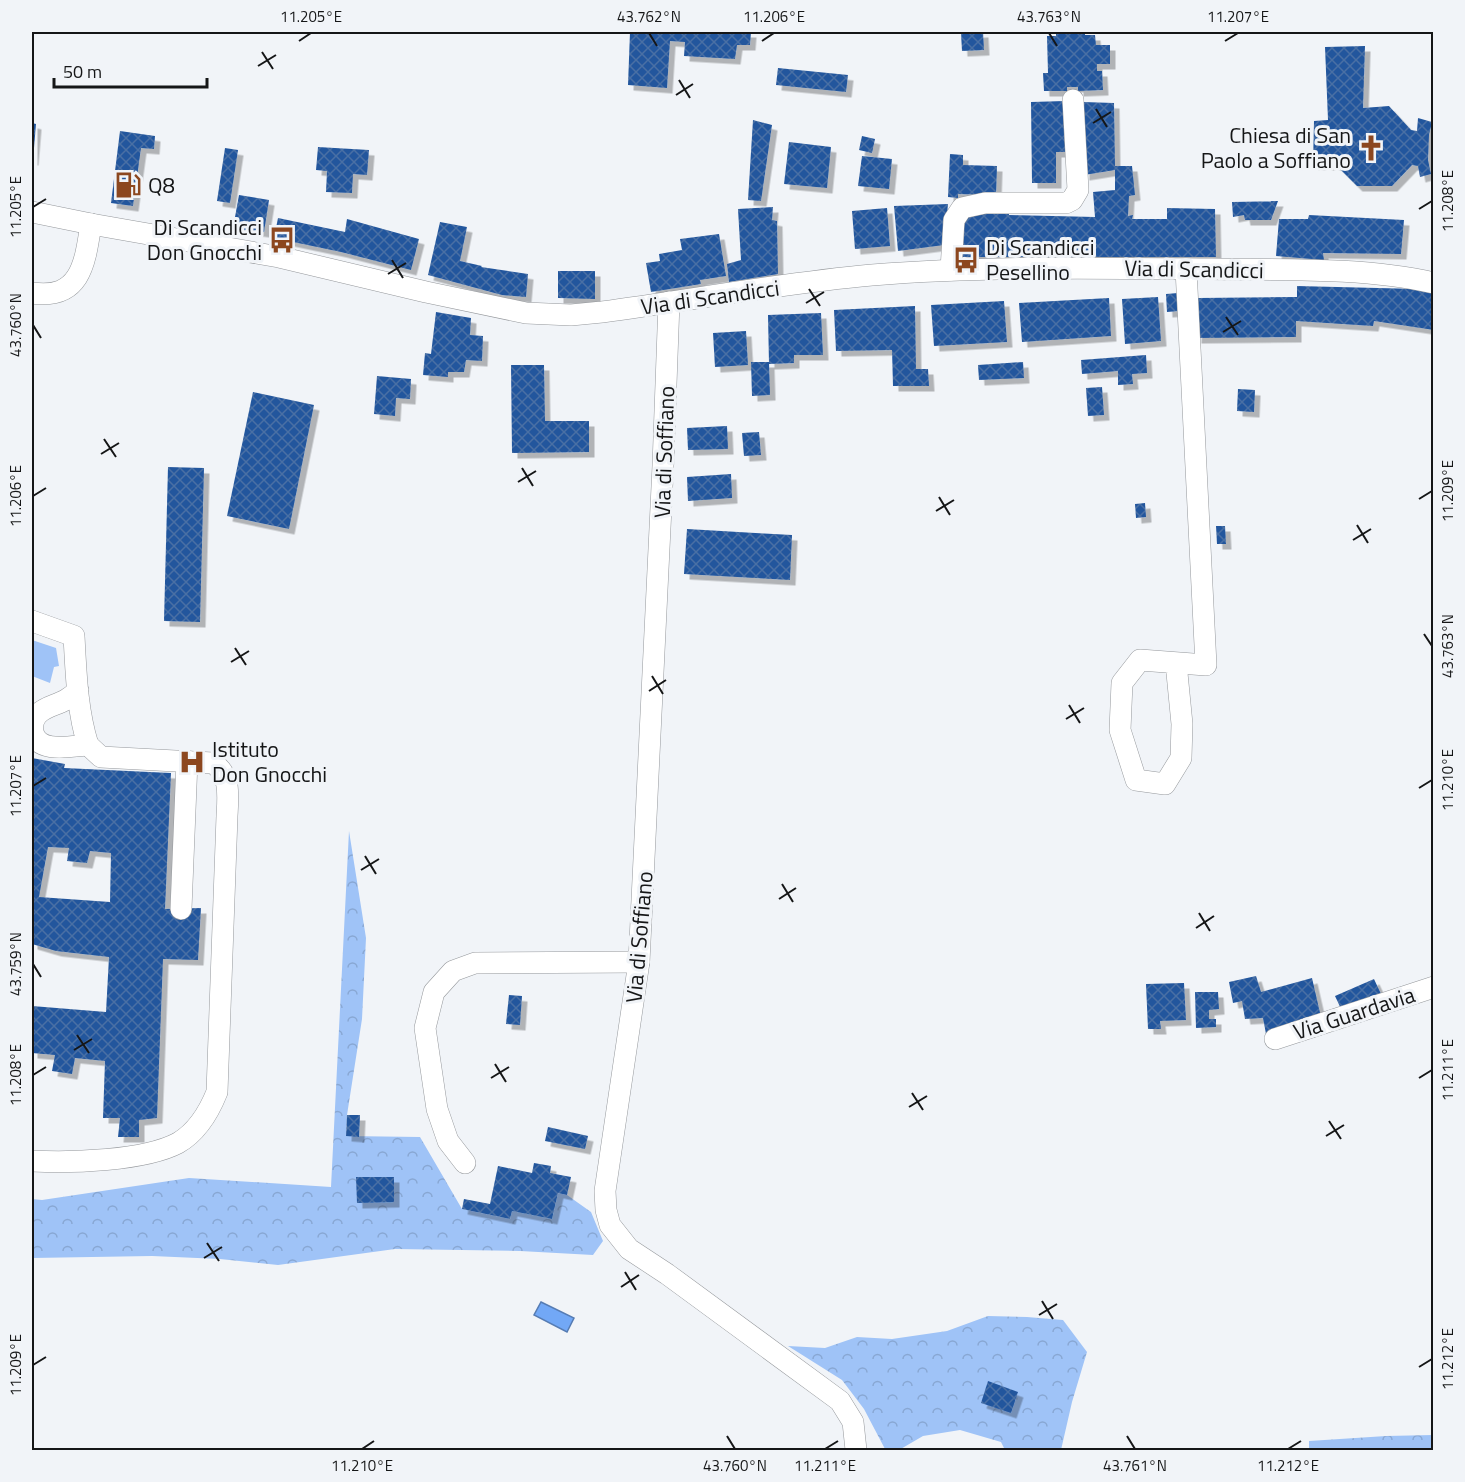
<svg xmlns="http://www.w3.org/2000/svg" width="1465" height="1482" viewBox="0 0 1465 1482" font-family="'Titillium Web',sans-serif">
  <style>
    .grass { fill: #9fc3f7 }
    .forest { fill: url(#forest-crowns) }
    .water { fill: #72a8f6; stroke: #567cb3; stroke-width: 1.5 }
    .building { fill: url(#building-cross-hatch); fill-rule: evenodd; filter: url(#shadow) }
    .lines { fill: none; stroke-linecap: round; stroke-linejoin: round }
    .minor-casing { stroke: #95989c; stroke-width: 22 }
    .minor { stroke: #fff; stroke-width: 21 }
    .ticks { fill: none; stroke: #151617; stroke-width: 2 }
    .labels { text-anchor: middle; stroke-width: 6; stroke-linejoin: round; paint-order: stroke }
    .poi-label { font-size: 22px; fill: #151617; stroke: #f1f4f8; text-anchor: start }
    .street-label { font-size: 22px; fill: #151617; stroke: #f1f4f8 }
    .neatline { fill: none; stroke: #151617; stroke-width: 2 }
    .ticks-label { font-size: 15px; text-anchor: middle; fill: #151617 }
  </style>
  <defs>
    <pattern id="forest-crowns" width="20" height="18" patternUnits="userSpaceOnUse" patternTransform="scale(1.5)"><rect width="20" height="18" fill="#9fc3f7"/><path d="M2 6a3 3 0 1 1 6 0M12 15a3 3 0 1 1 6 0" fill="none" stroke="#88a7d3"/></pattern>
    <pattern id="building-cross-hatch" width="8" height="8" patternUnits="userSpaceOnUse" patternTransform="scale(1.5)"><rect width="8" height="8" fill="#23569d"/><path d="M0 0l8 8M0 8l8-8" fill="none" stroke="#486fa4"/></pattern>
    <filter id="shadow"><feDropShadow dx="5.5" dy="5.5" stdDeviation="0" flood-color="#0004"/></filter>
  </defs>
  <rect width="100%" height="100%" fill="#f1f4f8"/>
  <path class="grass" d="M32,640L56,648L59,666L54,667L50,683L32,676Z"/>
  <g class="forest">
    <path d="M349,831L366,938L362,1019L347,1115L346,1136L420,1137L462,1209L510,1219L512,1211L552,1219L558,1193L567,1195L591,1212L603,1241L593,1255L520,1251L395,1249L278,1265L220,1259L152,1256L32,1258V1199L42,1200L189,1178L331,1187Z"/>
    <path d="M988,1316L1027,1317L1063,1320L1087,1352L1072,1402L1061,1450H1005L1001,1442L960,1430L923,1436L899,1450L885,1449L864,1409L842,1380L788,1346L825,1348L857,1337L892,1339L947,1331Z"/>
    <path d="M1433,1435V1450H1309V1441L1386,1436Z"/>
  </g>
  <path class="water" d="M541,1302L574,1318L567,1332L534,1315Z"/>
  <g class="building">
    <path d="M630,32H751L750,45H737L735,59L684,56L685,42L670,41L667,88L628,85Z"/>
    <path d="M983,32L984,50L962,51L961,33Z"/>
    <path d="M1056,32H1085V35H1095L1096,45H1110V64H1097V71H1102L1103,90L1078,91V87H1067V91H1044L1043,73H1048L1047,36H1056Z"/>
    <path d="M1365,46L1363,108L1389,106L1411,130L1417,131L1418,118L1432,122L1429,135L1428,160L1431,174L1420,177L1418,166L1412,165L1392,186H1357L1336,165H1313L1314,121L1328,120L1325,47Z"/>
    <path d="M778,68L848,75L846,92L776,85Z"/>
    <path d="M1065,101L1066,152H1056V183H1032L1031,102Z"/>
    <path d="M1083,102L1114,103L1115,166H1132L1135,195L1129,196L1128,216L1133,215L1132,219H1167V208L1215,209L1216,257H960L966,211H1009V215L1095,217L1093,192L1115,190V170L1084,175Z"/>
    <path d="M753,120L772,125L761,201L748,200Z"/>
    <path d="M32,123L36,124L33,160H32Z"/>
    <path d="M120,131L155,136L154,149L141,148L133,206L111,203Z"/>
    <path d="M862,136L875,139L872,153L859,150Z"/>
    <path d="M789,142L831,147L827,188L784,184Z"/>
    <path d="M318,147L369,150L367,175L353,174L352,193L326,192L327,171L316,170Z"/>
    <path d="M225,148L238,150L230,203L217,201Z"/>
    <path d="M950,154L963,155V165L997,166L996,195L958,194V198L948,197Z"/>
    <path d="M862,156L892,159L889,189L858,186Z"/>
    <path d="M239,195L269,200L264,232L233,228Z"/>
    <path d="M1278,201L1271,220H1245L1244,215L1233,217L1232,202Z"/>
    <path d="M948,204L944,245L898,251L894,206Z"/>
    <path d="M773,207L772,220L777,221L778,274L729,282L727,264L741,260L738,209Z"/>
    <path d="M887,208L890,246L855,249L852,211Z"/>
    <path d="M1309,215L1404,220L1401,254L1323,253L1324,260L1276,256L1279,219H1308Z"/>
    <path d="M278,218L345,232L347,219L419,239L411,270L341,252L274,238Z"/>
    <path d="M440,222L467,227L460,261L482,266L481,267L528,274L526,297L502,295L428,275Z"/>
    <path d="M719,234L726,276L700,280L701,284L651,292L646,263L660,261L659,254L682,250L680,239Z"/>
    <path d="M558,271H595V299L558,298Z"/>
    <path d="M1297,286L1418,289L1434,293V330L1374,321L1373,326L1296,321V337L1196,338L1198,298L1297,297Z"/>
    <path d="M1178,293L1179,311L1167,312L1166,294Z"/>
    <path d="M1158,297L1161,341L1125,344L1122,299Z"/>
    <path d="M1109,298L1111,336L1022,342L1019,303Z"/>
    <path d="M1004,301L1007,342L934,346L931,305Z"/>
    <path d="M915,306L916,369H928L929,386H893L892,350L836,351L834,310Z"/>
    <path d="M436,312L471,318L470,335L483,336L482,361L466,360L464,372H448V377L423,375L425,353L431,354Z"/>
    <path d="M821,313L823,355H794V363L769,364L768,315Z"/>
    <path d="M746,331L748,365L715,367L713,333Z"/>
    <path d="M1146,355L1147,373L1132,374L1133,384L1118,385V371L1082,374L1081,360Z"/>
    <path d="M751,362H769L770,395L752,396Z"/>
    <path d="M1023,362L1024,378L979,380L978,365Z"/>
    <path d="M511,365H544L545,421H589V452L512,453Z"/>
    <path d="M377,376L411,379L410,399L396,398L395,416L374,414Z"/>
    <path d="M1102,387L1104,415L1088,416L1086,388Z"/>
    <path d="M1238,389L1255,390L1254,412L1237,411Z"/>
    <path d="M253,392L314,405L289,529L227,516Z"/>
    <path d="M727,426L728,449L688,450L687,428Z"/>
    <path d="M759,432L761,455L744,456L742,433Z"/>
    <path d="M168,467L204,468L200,622L164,621Z"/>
    <path d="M731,474L732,498L688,501L687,477Z"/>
    <path d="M1145,503L1146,517L1136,518L1135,504Z"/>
    <path d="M1216,526H1225L1226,544H1217Z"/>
    <path d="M687,529L792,535L790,580L684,574Z"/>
    <path d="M32,758L65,764L64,768L171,773L165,909L201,908L198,960L163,959L157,1118L139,1120V1137H118L120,1118H103L105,1061L75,1058L72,1074L52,1071L55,1055L32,1053V1006L106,1012L109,957L56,951L32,944ZM48,847L69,848L67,861L87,863L90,851L111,853L110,902L39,897Z"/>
    <path d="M1256,976L1261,992L1312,978L1321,1017L1266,1034L1263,1018L1245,1019L1242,1001L1233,1003L1229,982Z"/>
    <path d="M1374,979L1381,994L1342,1011L1335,996Z"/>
    <path d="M1184,983L1186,1020L1160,1021L1161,1029H1148L1146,984Z"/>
    <path d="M1195,992H1218L1219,1009L1209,1010V1019H1216V1027L1196,1028Z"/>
    <path d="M509,995L522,996L520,1025L506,1024Z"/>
    <path d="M347,1115H360L359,1137L346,1136Z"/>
    <path d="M548,1127L588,1136L585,1149L545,1141Z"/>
    <path d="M534,1163L551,1166L550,1173L571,1177L567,1195L558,1193L552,1219L512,1211L510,1219L462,1209L464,1199L490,1204L498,1166L532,1173Z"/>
    <path d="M356,1177H394V1202L357,1203Z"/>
    <path d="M988,1381L1018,1392L1011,1413L981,1403Z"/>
  </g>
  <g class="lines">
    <g class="minor-casing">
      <g id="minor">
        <path d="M32,212L91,224L279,257L426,292L526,313L571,315L602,312C692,300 782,283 872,275C985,266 1099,268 1212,269C1284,270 1363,267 1434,283"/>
        <path d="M951,270L954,220L962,208L985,203H1066L1072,200L1078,190L1073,100"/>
        <path d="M32,293C81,300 85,263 91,224"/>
        <path d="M669,302L663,466L639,962L605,1191L606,1210L610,1225L629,1249L667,1274L840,1401L853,1422L856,1450"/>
        <path d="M32,621L74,636C76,672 77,710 88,745C71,746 38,754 33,732C32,726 33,719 38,714C49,703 64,706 78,690"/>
        <path d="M1176,663L1182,724L1181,758L1165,784L1136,780L1120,730L1122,683L1140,660L1206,665L1186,269"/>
        <path d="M181,909L187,761"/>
        <path d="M1275,1039L1434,987"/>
        <path d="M32,1161C70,1163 144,1161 178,1143C197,1132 209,1112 217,1092L227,816C228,797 231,774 213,763L101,757L88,745"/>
        <path d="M465,1163L448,1141L437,1109L425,1028L434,992L453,971L475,963L639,962"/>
      </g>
    </g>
    <use href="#minor" class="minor"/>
  </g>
  <path class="ticks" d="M649,33L657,46M1049,33L1057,46M299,41L311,33M762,41L774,33M1225,41L1238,33M262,52L273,69M258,66L276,55M679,80L690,98M676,95L693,84M1096,109L1107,127M1093,123L1111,112M33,207L46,199M1419,209L1432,201M392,260L403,278M388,274L406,263M809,289L820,306M806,303L824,292M1226,317L1238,335M33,325L41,338M1223,332L1241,321M104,439L116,457M101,454L119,443M522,468L533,486M518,482L536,471M33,496L46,488M939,497L950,515M1419,499L1432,491M936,511L954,500M1357,525L1368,543M1353,540L1371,529M1424,634L1432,646M235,648L246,665M231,662L249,651M652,676L663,694M649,691L666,680M1069,705L1080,723M1066,719L1084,708M33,786L46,778M1419,788L1432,780M365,856L376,874M361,870L379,859M782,884L793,902M779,899L796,888M1199,913L1210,931M1196,928L1214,916M33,964L41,977M77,1035L89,1053M74,1050L92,1039M495,1064L506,1082M33,1075L46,1067M491,1078L509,1067M1419,1078L1432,1070M912,1093L923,1110M909,1107L927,1096M1329,1121L1341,1139M1326,1136L1344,1125M207,1243L219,1261M204,1258L222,1247M625,1272L636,1290M621,1287L639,1275M1042,1301L1053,1319M1039,1315L1057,1304M33,1365L46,1357M1419,1367L1432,1359M727,1436L735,1449M1127,1436L1135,1449M362,1449L374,1441M825,1449L838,1441M1288,1449L1301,1441"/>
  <defs>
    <g id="church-bare" transform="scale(2.07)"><path d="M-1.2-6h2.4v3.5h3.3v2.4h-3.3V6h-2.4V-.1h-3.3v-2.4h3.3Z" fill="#8c471f" stroke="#f1f4f8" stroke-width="2.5" paint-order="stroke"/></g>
    <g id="fuel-bare" transform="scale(2.07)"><path d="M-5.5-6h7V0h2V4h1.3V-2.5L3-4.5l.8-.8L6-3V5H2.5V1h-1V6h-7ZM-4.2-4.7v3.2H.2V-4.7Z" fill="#8c471f" stroke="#f1f4f8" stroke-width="2.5" paint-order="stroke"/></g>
    <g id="bus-bare" transform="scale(2.07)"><path d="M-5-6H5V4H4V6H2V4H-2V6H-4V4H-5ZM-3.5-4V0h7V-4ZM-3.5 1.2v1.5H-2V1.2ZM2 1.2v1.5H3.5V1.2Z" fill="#8c471f" stroke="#f1f4f8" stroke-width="2.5" paint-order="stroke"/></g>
    <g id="hospital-bare" transform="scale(2.07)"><path d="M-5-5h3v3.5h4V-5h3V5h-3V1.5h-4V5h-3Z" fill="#8c471f" stroke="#f1f4f8" stroke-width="2.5" paint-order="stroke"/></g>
  </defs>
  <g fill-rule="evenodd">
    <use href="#church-bare" x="1371" y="148"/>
    <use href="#fuel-bare" x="128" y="185"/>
    <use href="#bus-bare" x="282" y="240"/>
    <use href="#bus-bare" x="966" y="260"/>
    <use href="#hospital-bare" x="192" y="762"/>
  </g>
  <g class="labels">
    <g class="poi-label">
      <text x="1351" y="143" text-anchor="end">Chiesa di San<tspan x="1351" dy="25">Paolo a Soffiano</tspan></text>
      <text x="148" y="193">Q8</text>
      <text x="262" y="235" text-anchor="end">Di Scandicci<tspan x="262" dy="25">Don Gnocchi</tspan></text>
      <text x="986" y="255">Di Scandicci<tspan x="986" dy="25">Pesellino</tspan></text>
      <text x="212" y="757">Istituto<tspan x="212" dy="25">Don Gnocchi</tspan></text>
    </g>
    <g class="street-label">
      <text transform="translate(1194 269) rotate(1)" y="8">Via di Scandicci</text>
      <text transform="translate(710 297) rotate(-8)" y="8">Via di Scandicci</text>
      <text transform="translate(664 452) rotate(-88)" y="8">Via di Soffiano</text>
      <text transform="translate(639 937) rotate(-85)" y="8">Via di Soffiano</text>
      <text transform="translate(1354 1013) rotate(-18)" y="8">Via Guardavia</text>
    </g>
  </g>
  <rect width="1465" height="1482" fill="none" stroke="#f1f4f8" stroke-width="66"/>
  <path d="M54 78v9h153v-9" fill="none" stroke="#151617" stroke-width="3"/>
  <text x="63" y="78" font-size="18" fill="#151617" stroke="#f1f4f8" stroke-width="4.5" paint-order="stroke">50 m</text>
  <rect x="33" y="33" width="1399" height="1416" class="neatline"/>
  <g class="ticks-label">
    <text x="311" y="22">11.205°E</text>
    <text x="649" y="22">43.762°N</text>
    <text x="774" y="22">11.206°E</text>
    <text x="1049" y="22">43.763°N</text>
    <text x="1238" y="22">11.207°E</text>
    <text transform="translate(1448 201) rotate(-90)" y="5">11.208°E</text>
    <text transform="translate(16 207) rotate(-90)" y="5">11.205°E</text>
    <text transform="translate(16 325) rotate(-90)" y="5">43.760°N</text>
    <text transform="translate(1448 491) rotate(-90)" y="5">11.209°E</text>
    <text transform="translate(16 496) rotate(-90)" y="5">11.206°E</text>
    <text transform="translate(1448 646) rotate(-90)" y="5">43.763°N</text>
    <text transform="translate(1448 780) rotate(-90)" y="5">11.210°E</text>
    <text transform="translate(16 786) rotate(-90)" y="5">11.207°E</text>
    <text transform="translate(16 964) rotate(-90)" y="5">43.759°N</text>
    <text transform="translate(1448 1070) rotate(-90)" y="5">11.211°E</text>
    <text transform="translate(16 1075) rotate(-90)" y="5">11.208°E</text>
    <text transform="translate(1448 1359) rotate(-90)" y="5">11.212°E</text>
    <text transform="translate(16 1365) rotate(-90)" y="5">11.209°E</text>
    <text x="362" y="1471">11.210°E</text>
    <text x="735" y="1471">43.760°N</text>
    <text x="825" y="1471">11.211°E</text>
    <text x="1135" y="1471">43.761°N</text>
    <text x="1288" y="1471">11.212°E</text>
  </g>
</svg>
